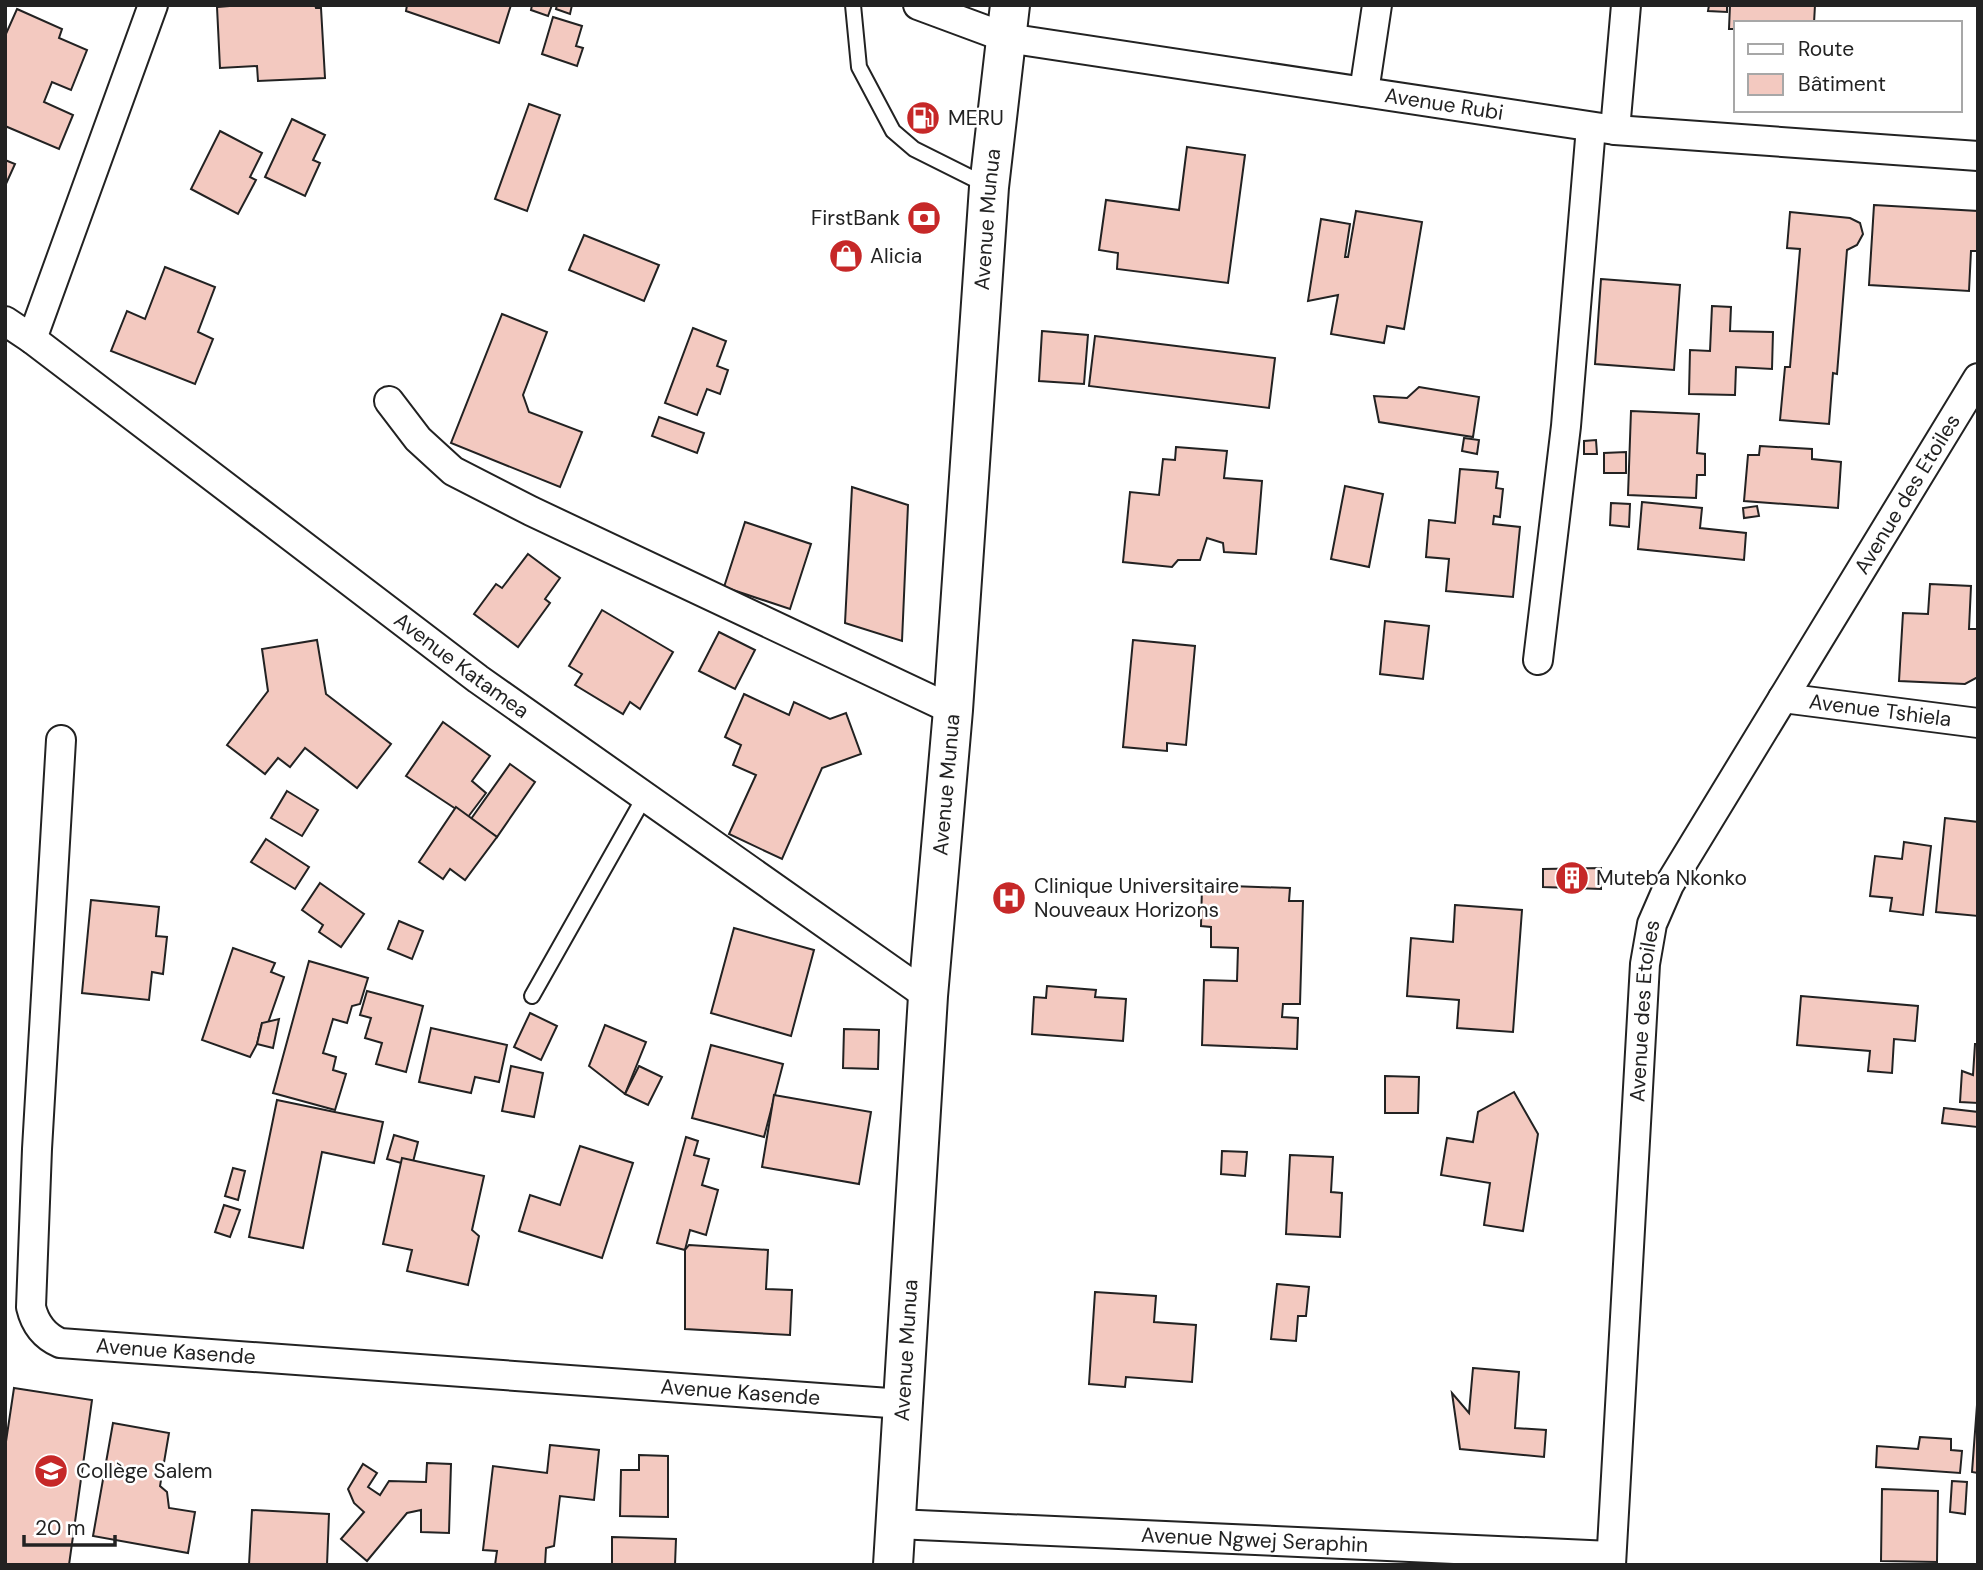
<svg xmlns="http://www.w3.org/2000/svg" width="1983" height="1570" viewBox="0 0 1983 1570" font-family="'DM Sans',sans-serif">
  <style>
    .building { fill: #f3c9c0; stroke: #222; stroke-width: 2 }
    .lines { fill: none; stroke-linecap: round; stroke-linejoin: round }
    .lane-casing { stroke: #222; stroke-width: 18 }
    .street-casing { stroke: #222; stroke-width: 32 }
    .secondary-casing { stroke: #222; stroke-width: 42 }
    .lane { stroke: #fff; stroke-width: 14 }
    .street { stroke: #fff; stroke-width: 28 }
    .secondary { stroke: #fff; stroke-width: 38 }
    .labels { text-anchor: middle; stroke-width: 5; stroke-linejoin: round; paint-order: stroke }
    .street-label { font-size: 21px; fill: #222; stroke: #fff }
    .poi-label { font-size: 21px; fill: #222; stroke: #fff; text-anchor: start }
  </style>
  <rect width="100%" height="100%" fill="#fff"/>
  <g class="building">
    <path d="M242,5H315L316,8H321L325,78L258,81L257,66L220,68L217,7Z"/>
    <path d="M407,5H511L499,43L406,11Z"/>
    <path d="M532,5H552L548,16L531,10Z"/>
    <path d="M557,5H572L570,14L556,9Z"/>
    <path d="M1709,5H1727V12L1708,11Z"/>
    <path d="M1730,5H1815L1814,23H1736V29H1729Z"/>
    <path d="M17,9L62,29L59,38L87,50L71,90L52,82L44,102L73,115L59,149L5,126V36Z"/>
    <path d="M553,17L582,26L576,46L583,48L577,66L542,54Z"/>
    <path d="M529,104L560,115L527,211L495,199Z"/>
    <path d="M292,119L325,135L313,160L320,163L305,196L265,177Z"/>
    <path d="M220,131L262,153L250,177L256,180L238,214L191,189Z"/>
    <path d="M1187,147L1245,155L1228,283L1117,269L1118,253L1099,250L1106,200L1179,210Z"/>
    <path d="M5,160L15,164L5,186Z"/>
    <path d="M1874,205L1978,211V251H1971L1969,291L1869,285Z"/>
    <path d="M1356,211L1422,222L1404,329L1387,326L1384,343L1331,334L1338,295L1308,301L1321,219L1350,224L1345,257H1348Z"/>
    <path d="M1790,212L1850,218L1860,223L1863,234L1857,245L1847,250L1837,374L1833,373L1829,424L1780,420L1785,367H1790L1800,249L1787,248Z"/>
    <path d="M584,235L659,265L644,301L569,270Z"/>
    <path d="M165,267L215,287L198,332L213,339L195,384L111,351L127,311L145,319Z"/>
    <path d="M1601,279L1680,285L1674,370L1595,364Z"/>
    <path d="M1712,306L1731,307L1730,331L1773,332L1772,369L1736,367L1735,395L1689,394L1690,350L1710,351Z"/>
    <path d="M502,314L547,332L523,395L529,412L582,432L560,487L451,443Z"/>
    <path d="M693,328L726,341L717,366L728,370L720,394L707,389L697,415L665,403Z"/>
    <path d="M1042,331L1088,335L1084,384L1039,381Z"/>
    <path d="M1095,336L1275,358L1269,408L1089,386Z"/>
    <path d="M1419,387L1479,397L1473,437L1379,422L1374,396L1407,398Z"/>
    <path d="M1631,411L1699,414L1697,453L1705,454V475H1697L1696,498L1628,495Z"/>
    <path d="M659,417L704,433L697,453L652,436Z"/>
    <path d="M1464,438L1479,440L1477,454L1462,451Z"/>
    <path d="M1596,440L1597,454H1584V441Z"/>
    <path d="M1760,446L1812,449V459L1841,462L1838,508L1744,501L1748,455H1759Z"/>
    <path d="M1176,447L1227,451L1224,478L1262,481L1256,554L1224,552L1223,543L1207,538L1200,560H1178L1172,567L1123,562L1130,492L1159,495L1163,459L1175,460Z"/>
    <path d="M1626,452V473H1604V453Z"/>
    <path d="M1460,469L1498,472L1496,488L1503,489L1500,517L1494,516L1493,524L1520,527L1513,597L1446,591L1449,559L1426,557L1429,520L1455,523Z"/>
    <path d="M1345,486L1383,494L1369,567L1331,559Z"/>
    <path d="M852,487L908,505L902,641L845,623Z"/>
    <path d="M1642,502L1702,508L1700,528L1746,533L1744,560L1638,549Z"/>
    <path d="M1611,503L1630,504L1629,527L1610,525Z"/>
    <path d="M1757,506L1759,516L1744,518L1743,508Z"/>
    <path d="M745,522L811,544L790,609L724,587Z"/>
    <path d="M528,554L560,578L545,599L550,603L518,647L474,614L496,584L502,588Z"/>
    <path d="M1930,584L1971,586L1969,629H1978V677L1965,684L1899,681L1903,613L1928,614Z"/>
    <path d="M602,610L673,652L640,709L630,702L623,714L575,685L582,674L569,666Z"/>
    <path d="M1385,621L1429,626L1423,679L1380,674Z"/>
    <path d="M719,632L755,650L735,689L699,671Z"/>
    <path d="M317,640L326,694L391,744L357,788L305,748L290,767L278,758L265,774L227,745L268,691L262,649Z"/>
    <path d="M1133,640L1195,646L1186,745L1167,743V751L1123,747Z"/>
    <path d="M744,694L789,715L794,702L830,719L846,713L861,754L822,768L782,859L729,834L756,775L733,765L741,745L725,737Z"/>
    <path d="M443,722L490,756L472,781L486,793L468,817L406,776Z"/>
    <path d="M510,764L535,782L497,837L471,819Z"/>
    <path d="M287,791L318,810L302,836L271,818Z"/>
    <path d="M456,807L497,837L465,880L450,869L443,879L419,862Z"/>
    <path d="M1945,818L1978,822V916L1936,912Z"/>
    <path d="M266,839L309,867L295,889L251,862Z"/>
    <path d="M1904,842L1931,846L1923,915L1890,911L1892,898L1870,896L1875,856L1902,859Z"/>
    <path d="M1601,868V889L1543,887V869Z"/>
    <path d="M320,883L364,914L341,947L319,932L323,925L302,910Z"/>
    <path d="M1202,885L1290,888L1289,901H1303L1300,1004H1283L1282,1017L1298,1018L1297,1049L1202,1045L1204,980L1237,981L1238,948L1211,947V927L1201,926Z"/>
    <path d="M91,900L159,907L156,936L167,937L163,974L152,972L149,1000L82,993Z"/>
    <path d="M1455,905L1522,910L1513,1032L1457,1028L1459,1000L1407,996L1411,938L1453,942Z"/>
    <path d="M399,921L423,931L412,959L388,949Z"/>
    <path d="M734,928L814,950L791,1036L711,1013Z"/>
    <path d="M233,948L275,963L271,972L284,977L268,1023H262L257,1044L250,1057L202,1040Z"/>
    <path d="M309,961L368,978L360,1004L352,1006L347,1023L333,1019L323,1053L336,1057L333,1070L346,1074L335,1110L273,1093Z"/>
    <path d="M1047,986L1096,990L1095,997L1126,999L1123,1041L1032,1034L1034,997L1046,998Z"/>
    <path d="M367,991L423,1006L406,1072L376,1064L382,1043L365,1038L371,1018L360,1015Z"/>
    <path d="M1801,996L1918,1006L1915,1041L1894,1039L1892,1073L1868,1071L1870,1051L1797,1045Z"/>
    <path d="M530,1013L557,1026L541,1060L514,1047Z"/>
    <path d="M279,1019L273,1048L257,1044L262,1023Z"/>
    <path d="M605,1025L646,1042L625,1094L589,1066Z"/>
    <path d="M431,1028L507,1045L499,1082L475,1077L471,1093L419,1082Z"/>
    <path d="M844,1029L879,1030L878,1069L843,1068Z"/>
    <path d="M1975,1044H1978V1103L1960,1102L1962,1071L1973,1075Z"/>
    <path d="M711,1045L783,1064L764,1137L692,1118Z"/>
    <path d="M511,1066L543,1073L534,1117L502,1111Z"/>
    <path d="M639,1066L662,1077L648,1105L625,1094Z"/>
    <path d="M1385,1076L1419,1077L1418,1113H1385Z"/>
    <path d="M1514,1092L1538,1134L1523,1231L1484,1225L1490,1183L1441,1175L1447,1138L1473,1142L1478,1112Z"/>
    <path d="M774,1095L871,1112L859,1184L762,1167Z"/>
    <path d="M277,1100L383,1122L374,1163L322,1152L303,1248L249,1237Z"/>
    <path d="M1944,1108L1978,1112L1977,1127L1942,1123Z"/>
    <path d="M394,1135L418,1142L412,1166L387,1159Z"/>
    <path d="M686,1137L698,1141L694,1155L709,1159L702,1185L718,1190L706,1235L690,1230L685,1250L657,1243Z"/>
    <path d="M580,1146L633,1163L602,1258L519,1231L530,1195L560,1205Z"/>
    <path d="M1222,1151L1247,1152L1245,1176L1221,1174Z"/>
    <path d="M1290,1155L1333,1157L1331,1192L1342,1193L1340,1237L1286,1234Z"/>
    <path d="M402,1158L484,1176L472,1230L479,1236L468,1285L407,1271L412,1250L383,1244Z"/>
    <path d="M233,1168L245,1171L238,1200L225,1196Z"/>
    <path d="M224,1205L240,1210L230,1237L215,1232Z"/>
    <path d="M689,1245L768,1250L766,1289L792,1290L790,1335L685,1329V1250Z"/>
    <path d="M1277,1284L1309,1287L1306,1316H1298L1296,1341L1271,1339Z"/>
    <path d="M1095,1292L1156,1296L1154,1322L1196,1325L1192,1382L1126,1377L1125,1387L1089,1384Z"/>
    <path d="M1473,1368L1519,1372L1515,1428L1546,1430L1544,1457L1460,1449L1452,1393L1469,1413Z"/>
    <path d="M14,1388L92,1400L69,1565H5V1448Z"/>
    <path d="M1977,1405H1978V1473L1972,1472Z"/>
    <path d="M113,1423L169,1433L160,1486L167,1492L169,1508L195,1512L188,1553L93,1536Z"/>
    <path d="M1920,1437L1951,1439V1450L1962,1451L1960,1473L1876,1467L1877,1446L1918,1449Z"/>
    <path d="M550,1445L599,1450L594,1500L560,1496L554,1546L546,1548L545,1565H495L497,1551L483,1550L493,1466L547,1473Z"/>
    <path d="M639,1455L668,1456V1517L620,1516L621,1470H639Z"/>
    <path d="M427,1463L451,1464L449,1533L421,1532V1510L407,1513L367,1561L341,1539L364,1512L354,1503L348,1489L363,1464L377,1473L368,1487L380,1495L389,1481L426,1482Z"/>
    <path d="M1952,1481L1967,1482L1965,1514L1950,1512Z"/>
    <path d="M1882,1489L1938,1491L1937,1562L1881,1561Z"/>
    <path d="M252,1510L329,1514L327,1565H249Z"/>
    <path d="M612,1537L676,1539L675,1565H612Z"/>
  </g>
  <g class="lines">
    <g class="lane-casing">
      <g id="lane">
        <path d="M853,5L859,67L893,131L914,149L988,186"/>
        <path d="M532,996L645,796"/>
      </g>
    </g>
    <g class="street-casing">
      <g id="street">
        <path id="s1" d="M918,5L1007,38L1615,130L1978,156"/>
        <path d="M1364,92L1377,5"/>
        <path d="M1615,130L1626,5"/>
        <path id="s2" d="M5,321L32,339L478,679L928,996"/>
        <path d="M32,339L153,5"/>
        <path d="M389,401L418,439L453,471L531,511L953,710"/>
        <path d="M1538,660L1566,426L1591,127"/>
        <path id="s3" d="M1783,698L1978,723"/>
        <path id="s4" d="M61,740L37,1149L31,1307C35,1324 44,1336 60,1343L903,1404"/>
        <path id="s5" d="M896,1524L1611,1556"/>
        <path id="s6" d="M1611,1565L1645,964L1652,924L1669,885L1978,378"/>
      </g>
    </g>
    <g class="secondary-casing">
      <g id="secondary">
        <path id="s7" d="M893,1565L928,996L953,710L989,187L1010,5"/>
      </g>
    </g>
    <use href="#lane" class="lane"/>
    <use href="#street" class="street"/>
    <use href="#secondary" class="secondary"/>
  </g>
  <defs>
    <g id="fuel-disc" transform="scale(1.75)"><circle r="9.5" fill="#c62828" stroke="#fff"/><path d="M-5.5-6h7V0h2V4h1.3V-2.5L3-4.5l.8-.8L6-3V5H2.5V1h-1V6h-7ZM-4.2-4.7v3.2H.2V-4.7Z" fill="#fff"/></g>
    <g id="bank-disc" transform="scale(1.75)"><circle r="9.5" fill="#c62828" stroke="#fff"/><path d="M-6-4H6V4H-6ZM0-2.3a2.3 2.3 0 1 0 0 4.6a2.3 2.3 0 1 0 0-4.6Z" fill="#fff"/></g>
    <g id="shop-disc" transform="scale(1.75)"><circle r="9.5" fill="#c62828" stroke="#fff"/><path d="M-5-2.5h2.3a2.7 3.5 0 0 1 5.4 0H5L5.5 6h-11ZM-1.5-2.5h3a1.5 2.3 0 0 0-3 0Z" fill="#fff"/></g>
    <g id="building-disc" transform="scale(1.75)"><circle r="9.5" fill="#c62828" stroke="#fff"/><path d="M-4-6H4V6H1V3H-1V6H-4ZM-2.5-4.3h1.7v1.8h-1.7ZM.8-4.3h1.7v1.8H.8ZM-2.5-1h1.7V.8h-1.7ZM.8-1h1.7V.8H.8Z" fill="#fff"/></g>
    <g id="hospital-disc" transform="scale(1.75)"><circle r="9.5" fill="#c62828" stroke="#fff"/><path d="M-5-5h3v3.5h4V-5h3V5h-3V1.5h-4V5h-3Z" fill="#fff"/></g>
    <g id="school-disc" transform="scale(1.75)"><circle r="9.5" fill="#c62828" stroke="#fff"/><path d="M0-5L7-2L0 1L-7-2ZM-4 1L0 2.5L4 1V4Q0 6-4 4Z" fill="#fff"/></g>
  </defs>
  <g fill-rule="evenodd">
    <use href="#fuel-disc" x="923" y="118"/>
    <use href="#bank-disc" x="924" y="218"/>
    <use href="#shop-disc" x="846" y="256"/>
    <use href="#building-disc" x="1572" y="878"/>
    <use href="#hospital-disc" x="1009" y="898"/>
    <use href="#school-disc" x="51" y="1471"/>
  </g>
  <g class="labels">
    <g class="street-label">
      <text dy="7" stroke="none"><textPath href="#s1" startOffset="537">Avenue Rubi</textPath></text>
      <text dy="7" stroke="none"><textPath href="#s7" startOffset="1349">Avenue Munua</textPath></text>
      <text dy="7" stroke="none"><textPath href="#s6" startOffset="1143">Avenue des Etoiles</textPath></text>
      <text dy="7" stroke="none"><textPath href="#s2" startOffset="572">Avenue Katamea</textPath></text>
      <text dy="7" stroke="none"><textPath href="#s3" startOffset="98">Avenue Tshiela</textPath></text>
      <text dy="7" stroke="none"><textPath href="#s7" startOffset="782">Avenue Munua</textPath></text>
      <text dy="7" stroke="none"><textPath href="#s6" startOffset="555">Avenue des Etoiles</textPath></text>
      <text dy="7" stroke="none"><textPath href="#s7" startOffset="215">Avenue Munua</textPath></text>
      <text dy="7" stroke="none"><textPath href="#s4" startOffset="732">Avenue Kasende</textPath></text>
      <text dy="7" stroke="none"><textPath href="#s4" startOffset="1298">Avenue Kasende</textPath></text>
      <text dy="7" stroke="none"><textPath href="#s5" startOffset="359">Avenue Ngwej Seraphin</textPath></text>
    </g>
    <g class="poi-label">
      <text x="948" y="125">MERU</text>
      <text x="900" y="225" text-anchor="end">FirstBank</text>
      <text x="870" y="263">Alicia</text>
      <text x="1596" y="885">Muteba Nkonko</text>
      <text x="1034" y="893">Clinique Universitaire<tspan x="1034" dy="24">Nouveaux Horizons</tspan></text>
      <text x="76" y="1478">Collège Salem</text>
    </g>
  </g>
  <rect width="1983" height="1570" fill="none" stroke="#222222" stroke-width="14"/>
  <rect x="1734" y="21" width="228" height="91" fill="#ffffff" stroke="#a7a7a7" stroke-width="2"/>
  <rect x="1748" y="44" width="35" height="10" fill="#ffffff" stroke="#a7a7a7" stroke-width="2"/>
  <text x="1798" y="56" font-size="21" fill="#222222">Route</text>
  <rect x="1748" y="74" width="35" height="21" fill="#f3c9c0" stroke="#a7a7a7" stroke-width="2"/>
  <text x="1798" y="91" font-size="21" fill="#222222">Bâtiment</text>
  <path d="M24 1535v10h91v-10" fill="none" stroke="#222222" stroke-width="3.5"/>
  <text x="35" y="1535" font-size="21" fill="#222222" stroke="#ffffff" stroke-width="5" paint-order="stroke">20 m</text>
</svg>
